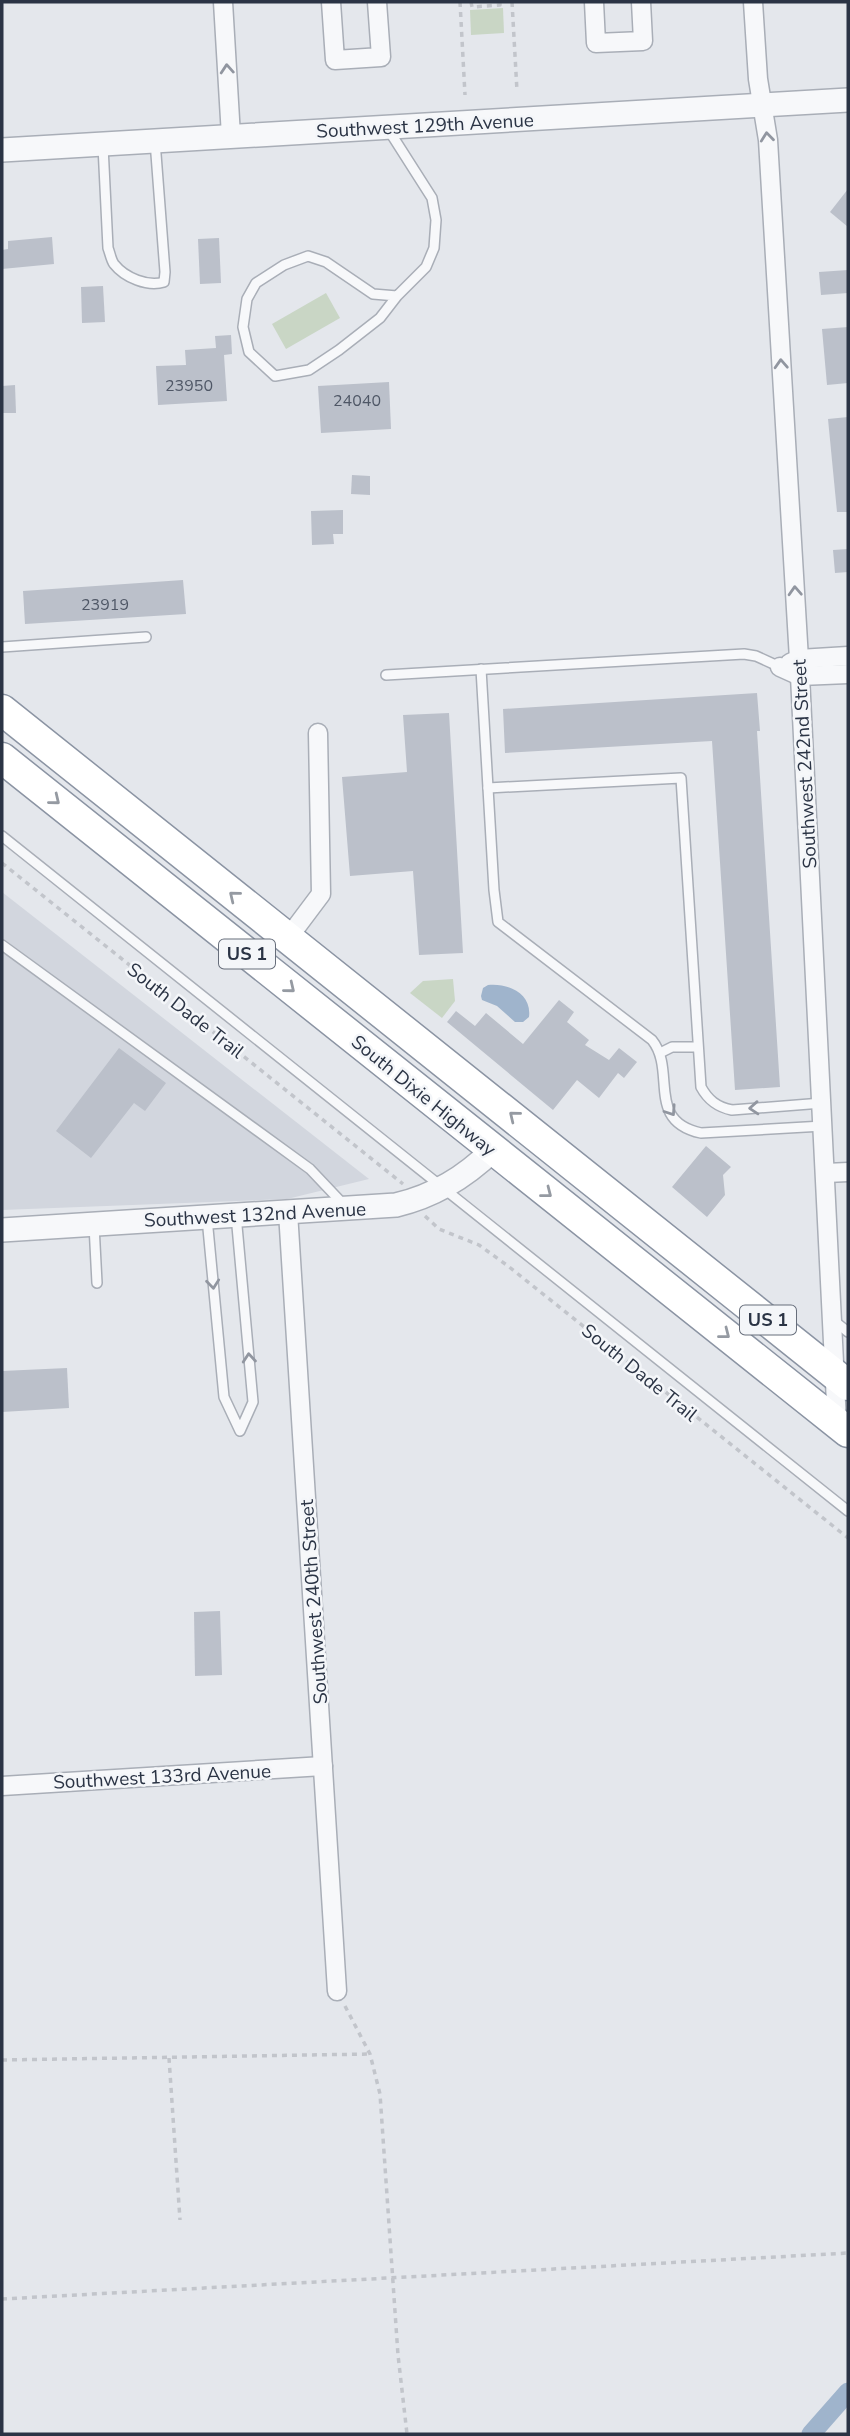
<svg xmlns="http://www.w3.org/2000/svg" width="850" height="2436" viewBox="0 0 850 2436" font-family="'Nunito Sans',sans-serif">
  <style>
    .built { fill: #d2d6de }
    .green { fill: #c9d6c5 }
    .water { fill: #9fb4cc }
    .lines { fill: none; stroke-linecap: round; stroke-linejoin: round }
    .canal { stroke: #9fb4cc; stroke-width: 19 }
    .building { fill: #bbc0ca }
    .service-casing { stroke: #a9aeb7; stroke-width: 12 }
    .minor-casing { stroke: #a9aeb7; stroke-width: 21 }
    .tertiary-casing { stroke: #a9aeb7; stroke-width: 26 }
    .trunk-casing { stroke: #8b94a3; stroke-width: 33 }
    .path { stroke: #c2c5cb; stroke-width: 3.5; stroke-dasharray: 5 5; stroke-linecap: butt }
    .service { stroke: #f7f8fa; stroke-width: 9 }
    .minor { stroke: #f7f8fa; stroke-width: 18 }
    .tertiary { stroke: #f7f8fa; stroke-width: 23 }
    .trunk { stroke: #fff; stroke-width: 30 }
    .oneway { stroke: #9196a0 }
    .oneway2 { stroke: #959aa2 }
    .labels { text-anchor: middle; stroke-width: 5; stroke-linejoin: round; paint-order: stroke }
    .number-label { font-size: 16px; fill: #4f5766 }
    .shield { fill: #f4f6f9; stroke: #676e7b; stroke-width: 2 }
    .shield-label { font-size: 18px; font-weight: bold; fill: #2b3445 }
    .street-label { font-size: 19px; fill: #2b3445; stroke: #f4f6f9 }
  </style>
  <rect width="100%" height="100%" fill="#e4e7ec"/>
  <path class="built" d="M2,892L369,1179L287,1199L2,1210Z"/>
  <g class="green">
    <path d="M503,8L504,33L471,35L470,10Z"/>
    <path d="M326,293L340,318L286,349L272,324Z"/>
    <path d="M453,979L455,1001L442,1018L410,993L423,981Z"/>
  </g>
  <path class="water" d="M488,985C508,983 532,993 529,1017L523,1022H515L497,1006L482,1000L481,996L483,988Z"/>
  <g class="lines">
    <path class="canal" d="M811,2434L848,2392"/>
  </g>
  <g class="building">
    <path d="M848,189V227L830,212Z"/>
    <path d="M52,237L54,264L2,269V250L8,249V241Z"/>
    <path d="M219,238L221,283L200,284L198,239Z"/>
    <path d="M848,270V293L821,295L819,272Z"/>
    <path d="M103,286L105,322L82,323L81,287Z"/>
    <path d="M848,327V383L827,385L822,329Z"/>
    <path d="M231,335L232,354L224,355L227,401L158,405L156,366L186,365L185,350L216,348L215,336Z"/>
    <path d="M389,382L391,429L321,433L318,386Z"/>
    <path d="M15,385L16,413H2V386Z"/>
    <path d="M848,417V512H837L828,419Z"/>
    <path d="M352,475L370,476V495L351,494Z"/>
    <path d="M343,510V534H333L334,544L312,545L311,511Z"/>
    <path d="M848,549V572L835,573L833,550Z"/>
    <path d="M183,580L186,614L25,624L23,591Z"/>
    <path d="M757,693L760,731H757L780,1087L735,1090L712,741L505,753L503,709Z"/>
    <path d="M449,713L463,953L419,955L413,871L350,876L342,777L407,772L403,715Z"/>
    <path d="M559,1000L574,1012L567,1022L589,1040L585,1045L609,1060L619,1048L637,1062L624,1078L618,1073L599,1098L577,1080L553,1110L447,1022L456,1011L475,1026L486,1013L523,1044Z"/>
    <path d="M119,1048L166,1083L145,1111L134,1103L91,1158L56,1131Z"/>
    <path d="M706,1146L731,1167L723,1175L725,1195L707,1217L672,1187Z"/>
    <path d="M67,1368L69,1408L2,1412V1371Z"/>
    <path d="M220,1611L222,1675L195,1676L194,1612Z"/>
  </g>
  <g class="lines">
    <g class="service-casing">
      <g id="service">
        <path d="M388,129L432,198L436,220L434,248L426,267L397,296L373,294L326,262L308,256L284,265L256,283L247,299L243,327L249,352L275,376L309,370L339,350L380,318L397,296"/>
        <path d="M103,146L108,248C110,253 111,260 114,264C125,278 148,287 164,282L165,272L155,141"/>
        <path d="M2,647L146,637"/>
        <path d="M481,669L494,890L498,922L652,1040C677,1071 645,1121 701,1133L823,1126"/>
        <path d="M386,675L744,654L756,656L780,667"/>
        <path d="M488,788L681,778L701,1087C708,1100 717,1107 732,1110L822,1103"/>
        <path d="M2,836L848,1511"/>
        <path d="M2,945L310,1169L345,1206"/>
        <path d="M660,1053L672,1047H697"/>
        <path d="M207,1218L224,1397L240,1431L253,1402L236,1215"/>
        <path d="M94,1225L97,1283"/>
        <path d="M833,1320L848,1332"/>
      </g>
    </g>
    <g class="minor-casing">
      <g id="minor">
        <path d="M223,2L231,136"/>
        <path d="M331,2L335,60L381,57L377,2"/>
        <path d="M594,2L596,43L643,41L641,2"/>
        <path d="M753,2L758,79L768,140L800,676L837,1423"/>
        <path d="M790,663L799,659L848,656"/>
        <path d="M780,667L800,676L848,674"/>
        <path d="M288,938L321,894L318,733"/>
        <path d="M826,1173L848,1172"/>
        <path d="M288,1212L337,1991"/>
        <path d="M2,1786L323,1766"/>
      </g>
    </g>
    <g class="tertiary-casing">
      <g id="tertiary">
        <path d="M2,150L848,100"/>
        <path d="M2,1230L396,1205C435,1196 465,1177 493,1150"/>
      </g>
    </g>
    <g class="trunk-casing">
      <g id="trunk">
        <path d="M2,710L848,1385"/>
        <path d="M2,758L848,1432"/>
      </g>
    </g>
    <g class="path">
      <path d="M460,2L465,95"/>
      <path d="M471,2L472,7L500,5V2"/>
      <path d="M512,2L517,91"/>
      <path d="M2,863L403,1184"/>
      <path d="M425,1216L439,1229L479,1245L508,1266L848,1538"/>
      <path d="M345,2006L370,2054L380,2094L398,2355L407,2434"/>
      <path d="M169,2058L180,2220"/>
      <path d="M2,2060L370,2054"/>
      <path d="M2,2299L848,2253"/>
    </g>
    <use href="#service" class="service"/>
    <use href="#minor" class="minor"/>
    <use href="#tertiary" class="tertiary"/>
    <use href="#trunk" class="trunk"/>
  </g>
  <defs><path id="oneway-chevron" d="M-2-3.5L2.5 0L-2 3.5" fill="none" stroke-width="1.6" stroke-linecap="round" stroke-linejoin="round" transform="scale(1.75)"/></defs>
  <g class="oneway">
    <use href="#oneway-chevron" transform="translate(227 69) rotate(-94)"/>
    <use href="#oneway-chevron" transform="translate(767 137) rotate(-96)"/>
    <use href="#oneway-chevron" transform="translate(781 364) rotate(-93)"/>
    <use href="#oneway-chevron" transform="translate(795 591) rotate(-93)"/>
    <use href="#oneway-chevron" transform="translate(754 1108) rotate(176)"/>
    <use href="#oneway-chevron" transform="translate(671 1111) rotate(56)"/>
    <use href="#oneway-chevron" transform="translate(213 1284) rotate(84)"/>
    <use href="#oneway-chevron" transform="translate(249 1358) rotate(-95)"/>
  </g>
  <g class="oneway2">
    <use href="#oneway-chevron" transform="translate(55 800) rotate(39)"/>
    <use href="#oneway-chevron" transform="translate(234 896) rotate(-141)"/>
    <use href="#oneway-chevron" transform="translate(290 988) rotate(39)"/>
    <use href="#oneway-chevron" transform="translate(514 1116) rotate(-141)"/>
    <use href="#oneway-chevron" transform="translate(547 1193) rotate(38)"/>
    <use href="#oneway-chevron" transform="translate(725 1334) rotate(38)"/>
  </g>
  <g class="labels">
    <g class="number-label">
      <text x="189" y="391">23950</text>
      <text x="357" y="406">24040</text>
      <text x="105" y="610">23919</text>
    </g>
    <g class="shield">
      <rect x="219" y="939.5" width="56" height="29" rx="5"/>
      <rect x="740" y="1305.5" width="56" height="29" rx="5"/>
    </g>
    <g class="shield-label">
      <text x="247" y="960">US 1</text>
      <text x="768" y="1326">US 1</text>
    </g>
    <g class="street-label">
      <text transform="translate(425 125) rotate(-3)" y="7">Southwest 129th Avenue</text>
      <text transform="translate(804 764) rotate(-93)" y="7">Southwest 242nd Street</text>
      <text transform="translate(186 1010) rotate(38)" y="7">South Dade Trail</text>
      <text transform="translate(424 1095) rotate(39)" y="7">South Dixie Highway</text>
      <text transform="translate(255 1214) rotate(-3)" y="7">Southwest 132nd Avenue</text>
      <text transform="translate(640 1372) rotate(39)" y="7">South Dade Trail</text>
      <text transform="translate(313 1602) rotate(-94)" y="7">Southwest 240th Street</text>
      <text transform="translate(162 1776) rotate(-3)" y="7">Southwest 133rd Avenue</text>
    </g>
  </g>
  <rect width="850" height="2436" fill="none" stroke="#2b3445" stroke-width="7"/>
</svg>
